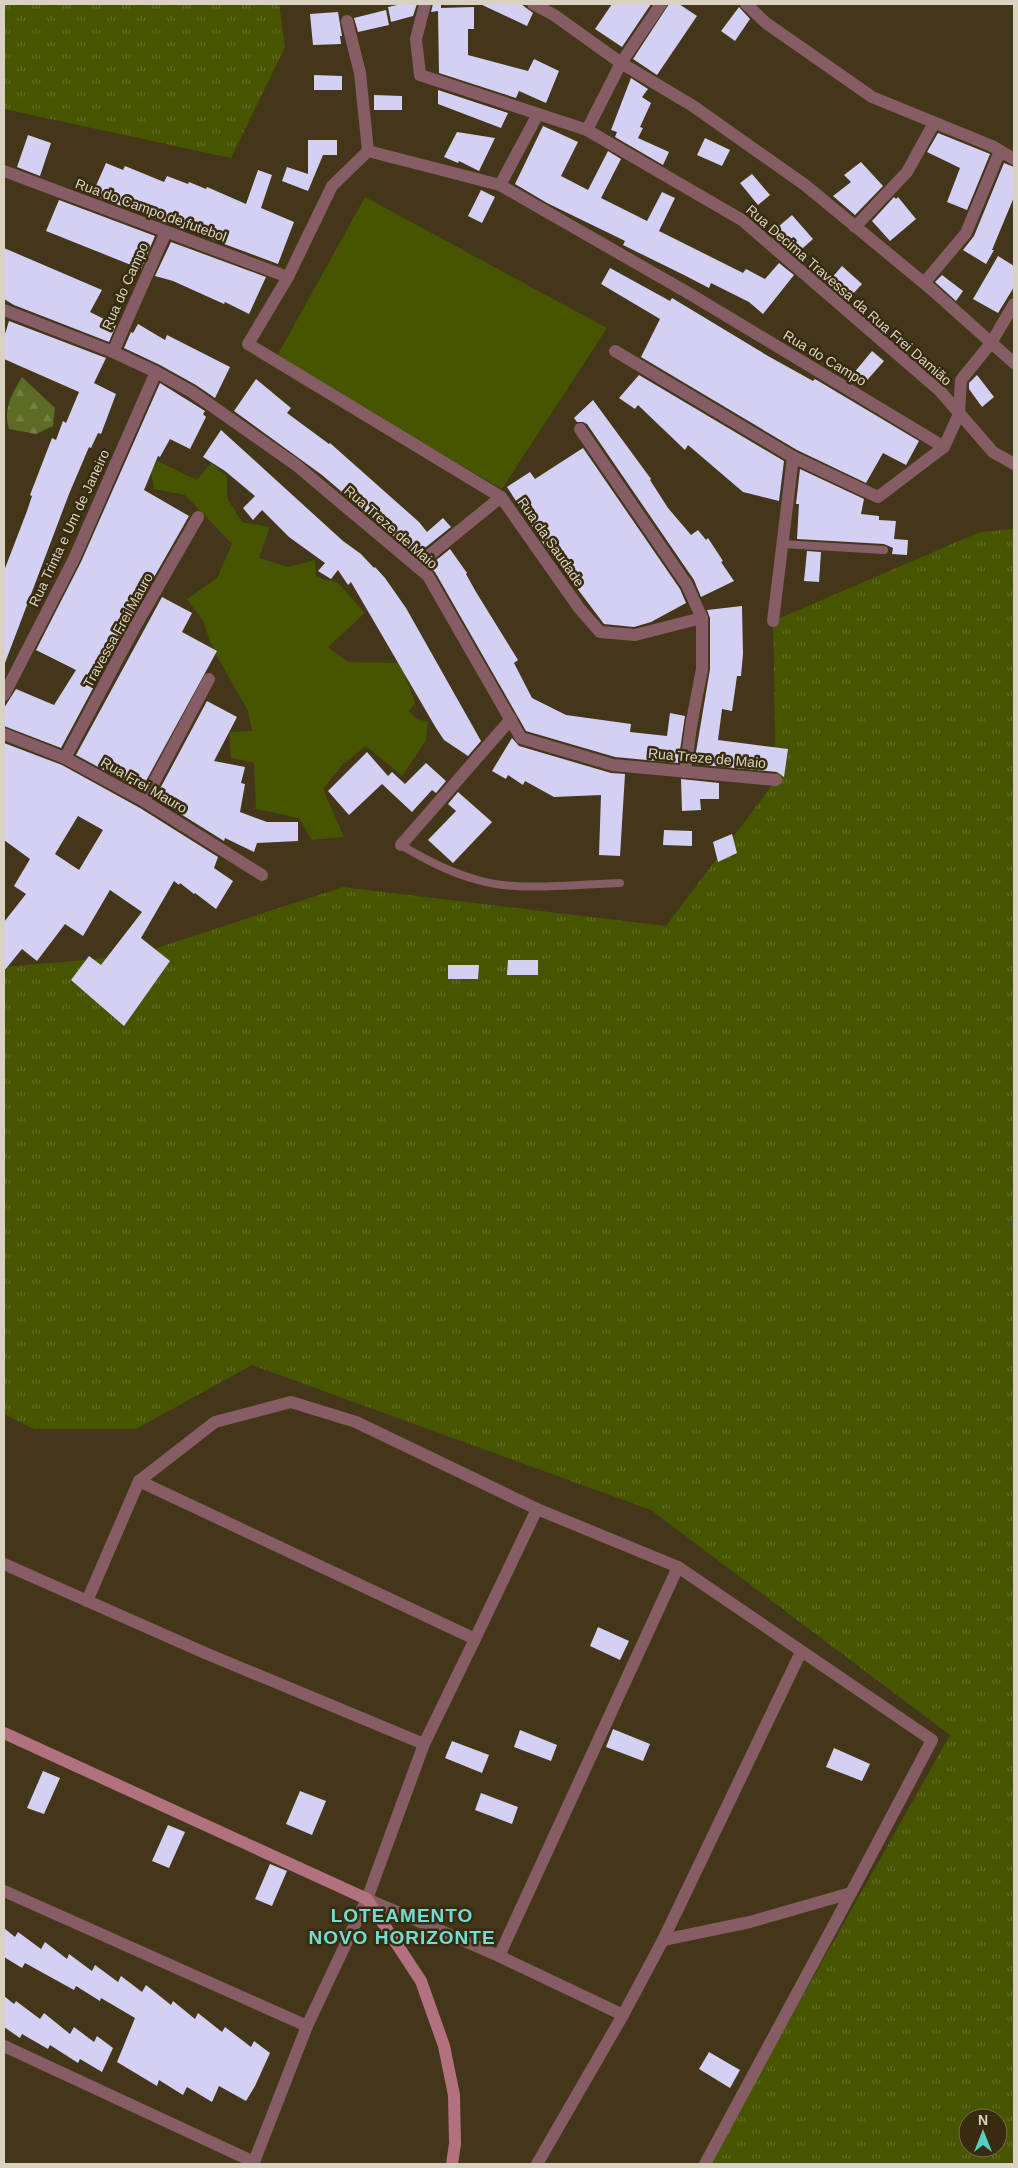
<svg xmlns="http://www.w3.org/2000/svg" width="1018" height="2168" viewBox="0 0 1018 2168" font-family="Helvetica,sans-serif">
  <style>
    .green { fill: #475501 }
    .forest { fill: url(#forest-firs) }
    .park { fill: url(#park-tufts); fill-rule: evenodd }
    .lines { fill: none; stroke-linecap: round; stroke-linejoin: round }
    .stream { stroke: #1e5585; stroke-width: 5.5 }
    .building { fill: #d3d0f3; fill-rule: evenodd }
    .lane { stroke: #865d65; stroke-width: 8 }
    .street { stroke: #865d65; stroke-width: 12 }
    .secondary { stroke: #b1717e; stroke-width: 12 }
    .labels { text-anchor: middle; stroke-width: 5; stroke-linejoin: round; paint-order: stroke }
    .street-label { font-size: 14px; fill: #d9d2c2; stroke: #382b0f }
    .district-label { font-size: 19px; font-weight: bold; letter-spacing: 1px; fill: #72ddd4; stroke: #382b0f }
  </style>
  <defs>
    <pattern id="forest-firs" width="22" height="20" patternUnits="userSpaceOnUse" patternTransform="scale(1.25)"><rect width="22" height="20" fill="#5d6c25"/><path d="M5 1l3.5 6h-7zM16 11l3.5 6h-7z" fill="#748043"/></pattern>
    <pattern id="park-tufts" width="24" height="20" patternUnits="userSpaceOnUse" patternTransform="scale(1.25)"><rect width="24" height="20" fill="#475501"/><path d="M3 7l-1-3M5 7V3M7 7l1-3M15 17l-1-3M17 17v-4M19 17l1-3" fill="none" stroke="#616d24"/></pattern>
  </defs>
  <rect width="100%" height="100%" fill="#433619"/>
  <g class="green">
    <path d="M365,197L607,328L502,489L276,358Z"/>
    <path d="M158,461L197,480L211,463L227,476V498L242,522L270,527L259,558L288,567L315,560L316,577L338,583L365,613L328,647L348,662L401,663L415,703L409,711L417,719L428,722L426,740L402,776L366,746L343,764L323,789L344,837L312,840L299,818L256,809L254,763L231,758L229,732L252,731L248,711L213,649L203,621L187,599L217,578L232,544L185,495L154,489L151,471Z"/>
  </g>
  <path class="forest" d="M22,377L55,408L53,426L36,434L9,429C3,409 12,394 22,377Z"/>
  <g class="park">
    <path d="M4,4H279L285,47L231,158L4,109Z"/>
    <path d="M1014,529V2164H708L950,1735L651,1510L252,1365L136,1429H34L4,1414V967L132,956L343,887L666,926L776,780L773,621L980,532ZM968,2118H998V2148H968Z"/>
  </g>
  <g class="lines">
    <path class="stream" d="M1014,1223V1224"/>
  </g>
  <g class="building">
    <path d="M402,4H417L413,16L391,22L388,7Z"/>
    <path d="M433,4H441V8L474,7V29H468V55L528,71L534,59L559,71L546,103L519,91L516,98L439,73L438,11L431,12Z"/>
    <path d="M480,4H521L533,13L527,26Z"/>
    <path d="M612,4H651L622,47L595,29Z"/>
    <path d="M669,4H679L697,16L657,75L633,59Z"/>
    <path d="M739,7L750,19L735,41L721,31Z"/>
    <path d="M386,10L389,25L358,32L354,18Z"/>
    <path d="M338,12L342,36H340L341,44L313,45L310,14Z"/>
    <path d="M314,75L342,76V90H314Z"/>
    <path d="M631,78L648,89L642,97L651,103L640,127L643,128L638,138L669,152L663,165L615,137L617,132L611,130Z"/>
    <path d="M438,90L508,113L501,128L438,104Z"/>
    <path d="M374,95L402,96V110H374Z"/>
    <path d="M543,126L578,142L561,176L588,190L608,151L621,159L601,198L647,221L662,192L675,198L659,231L743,273L746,269L765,279L779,263L794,275L763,314L749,302L711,283L709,288L684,275L623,245L625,241L619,238L547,203L515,184Z"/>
    <path d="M457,132L495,138L479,171L459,161L458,163L444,157Z"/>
    <path d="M938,133L990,154L967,210L947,202L960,168L927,152Z"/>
    <path d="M28,135L51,143L40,176L17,167Z"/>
    <path d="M705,138L730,150L722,166L697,155Z"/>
    <path d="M308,140H337V155H323L308,191L282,181L287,167L308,174Z"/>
    <path d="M861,162L883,186L855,215L833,196L851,182L844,175Z"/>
    <path d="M106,163L123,170L125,166L164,182L167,176L188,184L189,182L206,189L207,187L246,204L258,170L272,175L261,208L294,222L278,264L92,195Z"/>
    <path d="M1004,163L1014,167V197L992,250H994L986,264L963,250L974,236Z"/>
    <path d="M752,174L770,195L758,205L740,183Z"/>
    <path d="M481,190L495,197L482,223L468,216Z"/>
    <path d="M894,197L896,199L898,197L916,219L890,241L872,221Z"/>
    <path d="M59,200L155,236L141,269L46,231Z"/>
    <path d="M792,215L813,239L795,255L771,233Z"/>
    <path d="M171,242L266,277L249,314L225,302L224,304L173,281L155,276Z"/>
    <path d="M4,248L102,290L90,312L116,325L109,342L14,305L4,299Z"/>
    <path d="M998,256L1014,266V287L998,313L973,299Z"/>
    <path d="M842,266L862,284L850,297L830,280Z"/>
    <path d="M610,268L670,301L672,298L768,356L813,381L815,379L919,441L906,465L883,453L866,483L797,450L641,357L660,319L601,284Z"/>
    <path d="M942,275L963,291L956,301L935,282Z"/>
    <path d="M9,321L106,358L94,383L116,394L101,434L98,433L91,448L89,447L69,494L5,663L4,571L27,511L32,496L30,495L52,438L56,440L63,421L66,423L79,392L4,359V337Z"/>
    <path d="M138,324L165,340L167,335L230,367L215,398L196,385L160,365L124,348L131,332L133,333Z"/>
    <path d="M872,351L884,361L861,387L848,380Z"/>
    <path d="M639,375L784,461L779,501L743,492L688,445L685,450L638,405L635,409L619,398Z"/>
    <path d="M977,375L994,397L982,407L969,389V383Z"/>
    <path d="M256,379L291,408L287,413L329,444L330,443L419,522L427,532L443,518L451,527L416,555L322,475L234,411Z"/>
    <path d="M160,383L205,411L203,414L206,417L190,449L170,439L160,457L158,456L144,490L189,516L129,621L61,748L4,726V708L16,689L54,705L76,670L36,650L81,562Z"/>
    <path d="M593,400L651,479L650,480L668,508L691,535L698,530L706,540L708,538L723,561L721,562L734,581L701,597L694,580L587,424L583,422H577L574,418Z"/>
    <path d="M221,430L343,541L361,554L374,568L375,567L385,578L406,608L481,741L468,756L444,740L436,728L351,582L348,585L338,570L331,579L318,571L325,563L289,537L262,510L253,520L243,508L255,496L225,471L203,457Z"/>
    <path d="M583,448L680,589L686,603L651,622L634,627L604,624L543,543L507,487L530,472L535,479Z"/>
    <path d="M800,469L864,499L861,514L879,516V520L896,521L894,539L908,540L907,555L892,554L893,548L884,544L797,539L799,504H796Z"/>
    <path d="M450,549L467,573L466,574L476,592L518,660L514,663L532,698L566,715L631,724L630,732L667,736L670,713L685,716L678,763L615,757L526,731L435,572L429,566Z"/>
    <path d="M807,551L821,552L819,582L804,581Z"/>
    <path d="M162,597L192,613L182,632L217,651L141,790L76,755Z"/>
    <path d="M742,606L743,654L741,676H737L732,711L722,709L718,740L788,749L784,777L777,772L694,764L710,669V618L707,610Z"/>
    <path d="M207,701L237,717L214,761L245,767L241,783L245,784L240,812L267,822H298V841L257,843L254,852L225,838L224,841L155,798Z"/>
    <path d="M512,738L519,746L611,773L625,774L620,856L599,855L601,795L554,797L525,781L523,785L508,775L506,779L492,771Z"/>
    <path d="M4,743L62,765L140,808L218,857L214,868L233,881L216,909L195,893L194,894L180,883L179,885L174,881L141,938L170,961L124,1026L71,980L89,956L101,965L142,912L110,890L83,936L65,924L37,961L22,949L4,971V922L26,894L14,886L30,859L4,840ZM78,816L103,830L79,870L55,854Z"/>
    <path d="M367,752L388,776L392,772L405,784L426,763L446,781L436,793L432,790L412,812L382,784L349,815L328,791Z"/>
    <path d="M681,779L719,783V799H700L701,810L682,811Z"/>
    <path d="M458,792L492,822L453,863L428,840L456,811L448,804Z"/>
    <path d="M664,830L692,831V846L663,845Z"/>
    <path d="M732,834L737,853L718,862L713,842Z"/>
    <path d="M508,960H538V975H507Z"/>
    <path d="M448,965H479L478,979H448Z"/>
    <path d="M598,1627L629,1641L620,1660L590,1646Z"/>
    <path d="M613,1729L650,1744L643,1761L606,1747Z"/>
    <path d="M520,1730L557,1745L551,1761L514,1747Z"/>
    <path d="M452,1741L489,1755L482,1773L445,1758Z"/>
    <path d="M834,1748L870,1764L862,1781L826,1767Z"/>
    <path d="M43,1771L60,1778L44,1814L27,1808Z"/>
    <path d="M300,1791L326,1801L312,1835L286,1824Z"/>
    <path d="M481,1793L518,1807L512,1824L475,1810Z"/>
    <path d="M168,1825L185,1832L169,1868L152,1861Z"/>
    <path d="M270,1864L287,1871L272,1906L255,1899Z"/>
    <path d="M4,1928L15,1937L18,1932L41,1949L45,1942L67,1959L69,1954L92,1971L95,1965L118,1982L121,1976L142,1992L146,1985L171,2005L173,2001L195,2019L198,2013L222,2032L225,2027L251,2047L254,2041L270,2053L255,2086L246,2101L219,2086L212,2102L187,2087L183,2095L159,2080L157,2086L117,2062L135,2018L101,1998L100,2001L76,1986L74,1990L25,1963L22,1968L4,1957Z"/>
    <path d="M4,1996L14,2004L16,2001L40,2019L44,2013L70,2034L74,2027L94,2042L97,2036L113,2048L102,2072L80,2059L78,2063L50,2045L48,2049L22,2034L20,2038L4,2027Z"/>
    <path d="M709,2052L740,2070L730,2088L699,2069Z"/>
  </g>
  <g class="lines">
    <g class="lane">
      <path d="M782,544L884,550"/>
      <path d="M401,845C424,859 451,873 478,880C515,892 579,884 620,883"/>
    </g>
    <g class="street">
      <path d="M425,4L416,39L420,75L587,130L742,220L940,391L993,452L1014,464"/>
      <path d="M533,4L554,15L621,63L693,106L805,185L930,288L1014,363"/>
      <path d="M746,4L766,23L872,97L992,146L1014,159"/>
      <path d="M347,21L360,73L368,151"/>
      <path d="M587,130L621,63L661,4"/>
      <path d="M368,151L332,186L288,277L248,344L501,497L579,608L600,632L635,635L702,618"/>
      <path d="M368,151L500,185L690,294L944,447"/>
      <path d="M4,171L288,277"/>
      <path d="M500,185L538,114"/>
      <path d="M855,227L907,172L934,123"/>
      <path d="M924,283L966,233L1000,151"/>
      <path d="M4,310L113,352L156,372L192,392L296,465L428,576L521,738L613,765L776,780"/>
      <path d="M615,351L793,457L878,497L944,447L959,414L961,380L991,343L1014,304"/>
      <path d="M113,352L166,232"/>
      <path d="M580,429L687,585L702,618V669L691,726L685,772"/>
      <path d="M416,566L501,497"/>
      <path d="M773,621L793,457"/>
      <path d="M4,695L74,559L156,372"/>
      <path d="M4,734L65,758L144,801L262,875"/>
      <path d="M65,758L136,625L198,517"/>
      <path d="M144,801L209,679"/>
      <path d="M401,845L511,719"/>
      <path d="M139,1481L475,1639L424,1744L367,1899L307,2026"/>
      <path d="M4,1564L205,1653L424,1744"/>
      <path d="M87,1601L139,1481L215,1422L291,1402L356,1422L537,1509L678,1567L932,1740L851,1893L750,1922L663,1940L623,2015L537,2164"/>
      <path d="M475,1639L537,1509"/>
      <path d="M4,1891L307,2026L254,2162L248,2164"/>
      <path d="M367,1899L499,1956L623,2015"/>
      <path d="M663,1940L801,1652"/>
      <path d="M499,1956L678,1567"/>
      <path d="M4,2046L254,2162"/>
      <path d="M705,2164L851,1893"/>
    </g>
    <path class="secondary" d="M4,1733L367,1899L421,1981L444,2046L454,2095L455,2144L452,2164"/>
  </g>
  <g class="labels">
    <g class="street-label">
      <text transform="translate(151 210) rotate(20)" y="5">Rua do Campo de futebol</text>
      <text transform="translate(125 286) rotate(-66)" y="5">Rua do Campo</text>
      <text transform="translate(849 295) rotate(41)" y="5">Rua Decima Travessa da Rua Frei Damião</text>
      <text transform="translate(825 358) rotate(31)" y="5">Rua do Campo</text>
      <text transform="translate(391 527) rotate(41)" y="5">Rua Treze de Maio</text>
      <text transform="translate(69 528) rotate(-65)" y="5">Rua Trinta e Um de Janeiro</text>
      <text transform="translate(551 542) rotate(55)" y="5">Rua da Saudade</text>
      <text transform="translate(118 630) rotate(-61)" y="5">Travessa Frei Mauro</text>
      <text transform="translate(707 758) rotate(5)" y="5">Rua Treze de Maio</text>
      <text transform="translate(144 785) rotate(30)" y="5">Rua Frei Mauro</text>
    </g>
    <g class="district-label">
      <text x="402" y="1922">LOTEAMENTO<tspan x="402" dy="22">NOVO HORIZONTE</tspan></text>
    </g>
  </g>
  <rect width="1018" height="2168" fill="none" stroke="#d9d2c2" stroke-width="10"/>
  <g transform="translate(983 2133)"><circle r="24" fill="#382b0f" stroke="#786e57"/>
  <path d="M0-4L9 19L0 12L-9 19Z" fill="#55cec5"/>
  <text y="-8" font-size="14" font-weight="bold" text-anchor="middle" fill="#d9d2c2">N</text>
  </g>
</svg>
